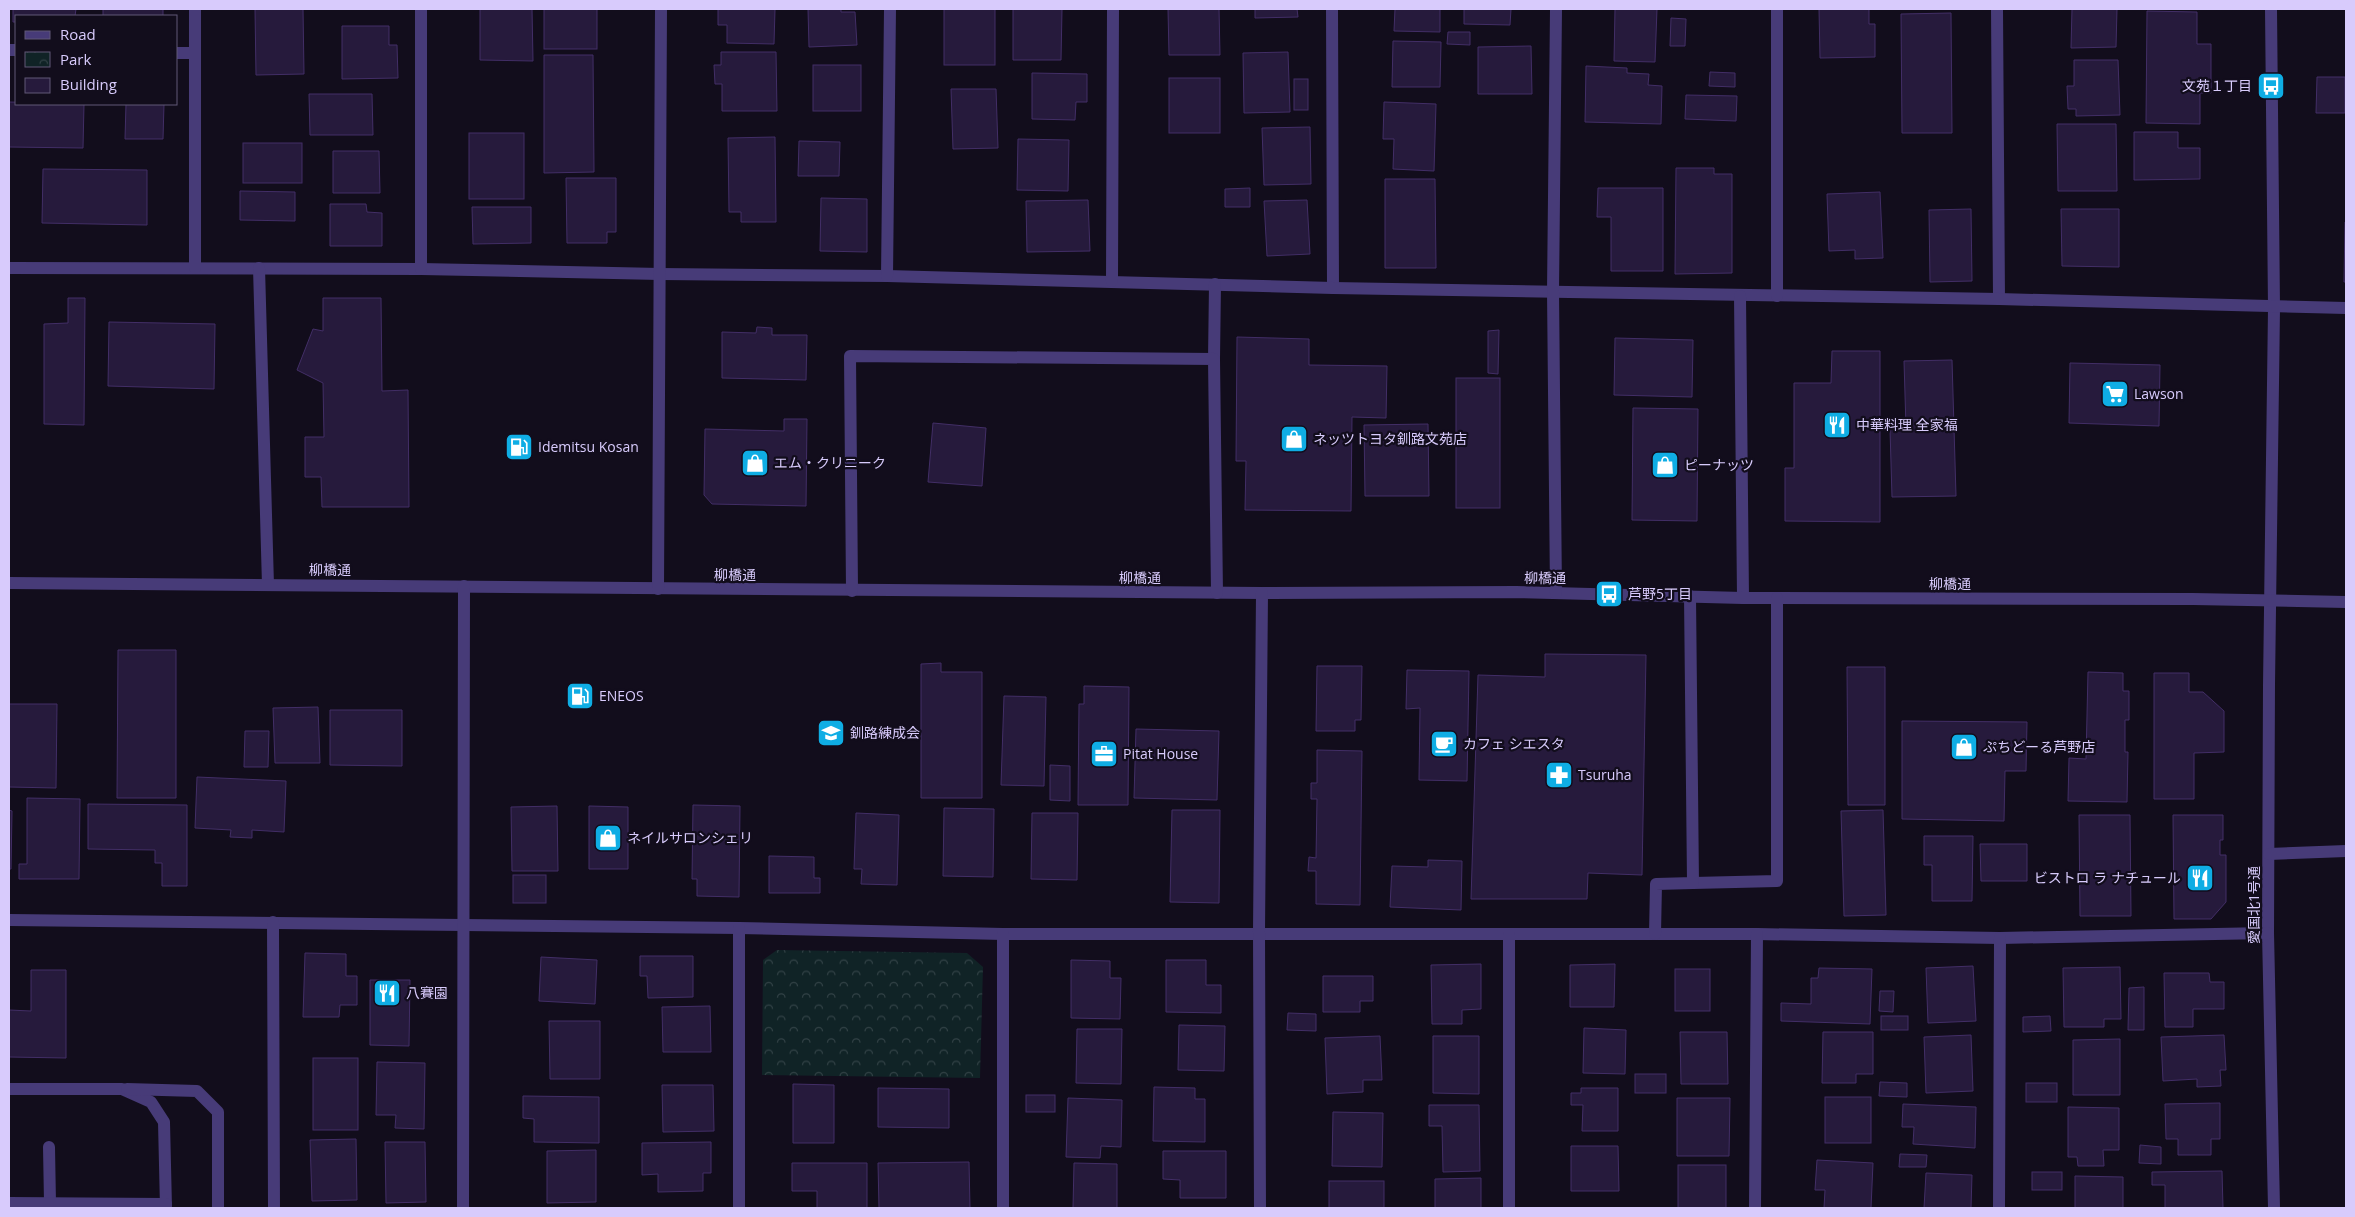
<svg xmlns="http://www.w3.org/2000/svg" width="2355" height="1217" viewBox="0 0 2355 1217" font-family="'Open Sans','Noto Sans JP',sans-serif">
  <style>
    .park { fill: url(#park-crowns) }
    .building { fill: #261a3c; stroke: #422e66 }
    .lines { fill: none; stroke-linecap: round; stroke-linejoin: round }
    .minor { stroke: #473b78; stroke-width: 12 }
    .labels { text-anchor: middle; stroke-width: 4.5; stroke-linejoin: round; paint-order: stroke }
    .poi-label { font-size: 14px; fill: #d8cbfc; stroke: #120d1c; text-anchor: start }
    .street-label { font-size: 14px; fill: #d8cbfc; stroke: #120d1c }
  </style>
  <defs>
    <pattern id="park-crowns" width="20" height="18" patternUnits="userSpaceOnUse" patternTransform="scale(1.25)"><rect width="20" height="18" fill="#102326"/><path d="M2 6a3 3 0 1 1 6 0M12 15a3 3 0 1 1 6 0" fill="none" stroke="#324246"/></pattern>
  </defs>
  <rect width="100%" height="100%" fill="#120d1c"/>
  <path class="park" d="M777,950L967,953L983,967L980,1078L762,1075L763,960Z"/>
  <g class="building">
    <path d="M13,9H76L75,16H16V22H13Z"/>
    <rect x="103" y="9" width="60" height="7"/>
    <path d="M255,9H303L304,74L256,75Z"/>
    <path d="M480,9H532L533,61L480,60Z"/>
    <rect x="544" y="9" width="53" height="40"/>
    <path d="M718,9H775L774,44L727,43V25H718Z"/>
    <path d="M808,9H841V12H855L857,45L809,47Z"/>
    <rect x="944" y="9" width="51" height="56"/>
    <path d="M1013,9H1062L1061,60H1013Z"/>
    <path d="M1168,9H1219L1220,55H1169Z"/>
    <path d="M1255,9H1297L1298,17L1255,18Z"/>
    <path d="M1395,9H1440V32L1394,31Z"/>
    <path d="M1464,9H1511L1510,25L1464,24Z"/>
    <path d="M1615,9H1657L1655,62L1614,61Z"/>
    <path d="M1819,9H1869V24H1875V57L1820,58Z"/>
    <path d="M2072,9H2117L2116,47L2071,48Z"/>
    <path d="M2147,11L2197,12V44H2211V93H2200V124L2146,123Z"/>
    <path d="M1951,13L1952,133H1902L1901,14Z"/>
    <path d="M1671,18L1686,19L1685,46H1670Z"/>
    <path d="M342,26H389V45H397L398,78L342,79Z"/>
    <path d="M1448,32H1470V45L1447,44Z"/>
    <path d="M1393,41L1441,42L1440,87H1392Z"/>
    <path d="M1531,46L1532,94H1478V47Z"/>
    <path d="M721,52H776L777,111H722V84H715L714,65H721Z"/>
    <path d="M1288,52L1290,112L1244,113L1243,53Z"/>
    <path d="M544,55H593L594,172L544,173Z"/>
    <path d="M2074,60H2118L2120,115L2076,116V109H2068L2067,86H2074Z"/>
    <rect x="813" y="65" width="48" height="46"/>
    <path d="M1586,66L1627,68V73L1649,74L1648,85L1662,86L1661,124L1585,122Z"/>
    <path d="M1710,72L1735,73V87L1709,86Z"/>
    <path d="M1032,73L1087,74V102H1076L1075,120L1032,119Z"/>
    <path d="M2317,77H2345V113H2316Z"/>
    <rect x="1169" y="78" width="51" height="55"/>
    <rect x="1294" y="79" width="14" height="31"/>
    <path d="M951,89H996L998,148L953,149Z"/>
    <path d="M309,94H372L373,135H310Z"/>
    <path d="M1686,95L1737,96L1736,121L1685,119Z"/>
    <path d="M9,102L84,104L83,148L9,147Z"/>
    <path d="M1384,102L1436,104L1434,171L1393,169L1394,139H1383Z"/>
    <path d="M126,104H164L163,139H125Z"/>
    <path d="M2057,124H2116L2117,191H2058Z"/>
    <path d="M1310,127L1311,184L1264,185L1262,128Z"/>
    <path d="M2134,132H2178V148H2200V179L2134,180Z"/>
    <rect x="469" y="133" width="55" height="66"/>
    <path d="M775,137L776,222H741V212H729L728,138Z"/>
    <path d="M1018,139L1069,140L1068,191L1017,190Z"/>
    <path d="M799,141L840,142L839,176H798Z"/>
    <rect x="243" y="143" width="59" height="40"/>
    <path d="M333,151H379L380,193H333Z"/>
    <path d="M1676,168H1714V174H1732V273L1675,274Z"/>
    <path d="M43,169L147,170V225L42,223Z"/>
    <path d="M566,178H616V232H607V243H567Z"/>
    <path d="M1385,179H1435L1436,268H1385Z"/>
    <path d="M1250,188V207H1225V189Z"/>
    <path d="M1598,188H1663V271H1611V217H1597Z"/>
    <path d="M240,191L295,192V221L240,220Z"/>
    <path d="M1880,192L1883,258L1855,259V250L1829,251L1827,194Z"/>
    <path d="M821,198L867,199V252L820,251Z"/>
    <path d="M1088,200L1090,251L1027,252L1026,201Z"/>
    <path d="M1307,200L1310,254L1267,256L1264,201Z"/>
    <path d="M330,204H366L367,212L382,213V246H330Z"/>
    <path d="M472,207H531V243L473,244Z"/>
    <path d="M1971,209L1972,281L1930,282L1929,210Z"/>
    <path d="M2061,209H2119V267L2062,266Z"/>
    <path d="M2345,222H2346V282H2344Z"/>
    <path d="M68,298H85L84,425L44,424V324L68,323Z"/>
    <path d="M323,298H381L382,391L408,390L409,507H322L321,477H305V437H324L323,383L297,370L313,329L323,331Z"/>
    <path d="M109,322L215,324L214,389L108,386Z"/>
    <path d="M757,327L772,328V335H807L806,380L722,378V332L756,333Z"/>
    <path d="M1499,330L1498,374L1488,373V331Z"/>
    <path d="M1237,337L1309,339V365L1387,366L1386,418L1352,417L1351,511L1245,510L1246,461H1236Z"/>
    <path d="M1615,338L1693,340L1692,397L1614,395Z"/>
    <path d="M1832,351H1880V522L1785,521V468H1794V383H1831Z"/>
    <path d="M1952,360L1956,496L1892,497L1890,429L1906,428L1904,361Z"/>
    <path d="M2070,363L2160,365L2159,426L2069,423Z"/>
    <rect x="1456" y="378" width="44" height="130"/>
    <path d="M1633,408L1698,409L1697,521L1632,520Z"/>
    <path d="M784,419H807L806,506L712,504L704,495L705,429L784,431Z"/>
    <path d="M933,423L986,428L982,486L928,482Z"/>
    <path d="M1428,424L1429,496H1365L1364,425Z"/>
    <path d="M118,650H176V798H117Z"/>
    <path d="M1545,654L1646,655L1642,875L1588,873L1587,899H1471L1478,675L1545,677Z"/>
    <path d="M941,663V672H982V798H921V664Z"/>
    <path d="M1317,666H1362L1361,720H1355V731H1316Z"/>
    <path d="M1847,667H1885V805H1848Z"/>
    <path d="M1407,670L1469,671L1467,781L1419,780L1420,708L1406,709Z"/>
    <path d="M2088,672L2123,673V691H2129V720H2125V752H2128L2127,802L2068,801L2069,758L2086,759Z"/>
    <path d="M2154,673H2189V692H2203L2224,711V752L2194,753V799H2154Z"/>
    <path d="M1084,686L1129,687L1128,805H1078L1079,704H1084Z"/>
    <path d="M1004,696L1046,697L1044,786L1001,785Z"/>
    <path d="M9,704H57L56,788L9,787Z"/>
    <path d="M318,707L320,763H275L273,708Z"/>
    <path d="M330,710H402V766L330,765Z"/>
    <path d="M1902,721L2027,722L2026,771H2005L2004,821L1902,819Z"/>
    <path d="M1136,729L1219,731L1217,800L1134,798Z"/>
    <path d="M245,731H269L268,767H244Z"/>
    <path d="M1317,750L1362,751L1360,905L1316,904V871H1308L1309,857L1316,858L1317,799H1311V783H1317Z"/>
    <path d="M1050,765L1070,766V801L1050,800Z"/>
    <path d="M197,777L286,781L284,832L252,830V838L230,837L231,830L195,828Z"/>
    <path d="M27,798L80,799L79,879H19V864H27Z"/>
    <path d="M88,804L187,805V886H162V863H155V850L88,849Z"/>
    <path d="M693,805L740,806L739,897L697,896V879H692Z"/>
    <path d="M557,806L558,871H512L511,807Z"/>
    <path d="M589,806L628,807V869H589Z"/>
    <path d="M944,808L994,809L993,877L943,876Z"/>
    <path d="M9,810L12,811L11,869H9Z"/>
    <path d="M1172,810H1220L1219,903L1170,902Z"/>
    <path d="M1883,810L1886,915L1844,916L1841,811Z"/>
    <path d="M856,813L899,815L897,885L861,884L862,869H854Z"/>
    <path d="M1032,813H1078L1077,880L1031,879Z"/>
    <path d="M2079,815H2130L2131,916H2080Z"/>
    <path d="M2173,815H2223V840H2220V855H2226V902L2211,919H2174Z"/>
    <path d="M1924,836H1973L1972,901H1932V865H1924Z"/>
    <path d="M1980,844H2027V881H1981Z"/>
    <path d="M769,856L814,857V878H820V893H769Z"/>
    <path d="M1428,860L1462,861L1461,910L1390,907L1392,866L1428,867Z"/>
    <rect x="513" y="875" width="33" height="28"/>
    <path d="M305,953L346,954V976H357V1005H340L339,1017H303Z"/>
    <path d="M640,956H693V997L648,998L647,976H640Z"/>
    <path d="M541,957L597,960L595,1004L539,1001Z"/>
    <path d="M1071,960L1110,961V978H1121L1120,1019L1071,1018Z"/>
    <path d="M1166,960H1206V985H1221V1013L1166,1012Z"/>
    <path d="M1481,964V1009L1462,1010V1024H1432L1431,965Z"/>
    <path d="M1615,964L1614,1007H1570V965Z"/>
    <path d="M1973,966L1976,1021L1928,1023L1926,968Z"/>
    <path d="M2120,967L2121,1019H2104V1027H2064L2063,968Z"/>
    <path d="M1819,968L1872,969L1870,1024L1781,1021V1003L1811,1004V978H1818Z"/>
    <rect x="1675" y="969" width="35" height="42"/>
    <path d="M31,970H66V1058L9,1057V1010L31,1011Z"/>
    <path d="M2164,973H2209L2210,982H2224V1009H2193V1027H2165Z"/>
    <path d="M1323,976H1373V1001H1360V1012H1323Z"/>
    <path d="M370,980H410L409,1046L370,1045Z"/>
    <path d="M2144,987V1030H2128L2129,988Z"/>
    <path d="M1880,991H1894L1893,1012L1879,1011Z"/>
    <path d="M710,1006L711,1052H663L662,1007Z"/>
    <path d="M1288,1013L1316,1014V1031L1287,1030Z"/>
    <rect x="1881" y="1016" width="27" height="14"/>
    <path d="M2050,1016L2051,1031L2023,1032V1017Z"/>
    <path d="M549,1021H600V1079H550Z"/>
    <path d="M1179,1025L1225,1026L1224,1071L1178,1070Z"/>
    <path d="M1584,1028L1626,1030L1625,1074L1583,1073Z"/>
    <path d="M1077,1029H1122L1121,1084L1076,1083Z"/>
    <path d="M1680,1032H1727L1728,1084H1681Z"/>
    <path d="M1823,1032H1873V1074H1856V1083H1822Z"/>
    <path d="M1971,1035L1973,1091L1926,1093L1924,1037Z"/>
    <path d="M2224,1035L2226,1070H2220L2221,1086L2197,1087V1079L2163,1081L2161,1037Z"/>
    <path d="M1380,1036L1382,1080H1363V1092L1327,1094L1325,1038Z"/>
    <path d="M1433,1036H1479V1094L1433,1093Z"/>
    <path d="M2120,1039V1095H2073V1040Z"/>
    <rect x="313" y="1058" width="45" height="72"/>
    <path d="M377,1062L425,1063L424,1129L395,1128L396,1115H376Z"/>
    <rect x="1635" y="1074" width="31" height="19"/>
    <path d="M1880,1082L1907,1083V1097L1879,1096Z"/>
    <rect x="2026" y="1083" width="31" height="19"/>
    <path d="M793,1084L834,1085V1143H793Z"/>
    <path d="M662,1085H713L714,1131L663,1132Z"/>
    <path d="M1154,1087L1195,1088V1099H1205V1142L1153,1141Z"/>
    <path d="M878,1088L949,1089V1128L878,1127Z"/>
    <path d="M1581,1088H1618V1131H1582L1583,1105H1571V1093H1581Z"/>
    <rect x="1026" y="1095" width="29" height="17"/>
    <path d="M523,1096L599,1097V1143L534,1142V1119L523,1118Z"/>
    <rect x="1825" y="1097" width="46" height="46"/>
    <path d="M1068,1098L1122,1100L1121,1147L1101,1146L1100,1158L1066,1157Z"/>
    <path d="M1677,1098H1730L1729,1156H1677Z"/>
    <path d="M2220,1103V1139H2211V1155H2178V1139H2166L2165,1104Z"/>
    <path d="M1903,1104L1976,1107L1975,1148L1913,1144L1914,1127H1902Z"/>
    <path d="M1429,1105H1479L1480,1171L1443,1172L1442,1126H1429Z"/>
    <path d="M2068,1107L2119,1108V1150H2103L2104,1166H2078L2077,1157H2068Z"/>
    <path d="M1333,1112L1383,1113L1382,1167L1332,1166Z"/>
    <path d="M356,1139L357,1200L312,1201L310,1140Z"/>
    <path d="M385,1142H425L426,1202L386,1203Z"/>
    <path d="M711,1142V1173H703V1191L658,1192V1174L642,1175V1143Z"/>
    <path d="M2140,1145L2161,1147V1164L2139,1163Z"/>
    <path d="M1571,1146H1618L1619,1191H1571Z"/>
    <path d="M596,1150V1202L547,1203V1151Z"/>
    <path d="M1163,1151H1226V1198H1180V1180L1163,1179Z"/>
    <path d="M1900,1154L1927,1155L1926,1167H1899Z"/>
    <path d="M1817,1160L1873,1163L1871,1208H1824L1825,1190H1815Z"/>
    <path d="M969,1162L970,1208H879L878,1163Z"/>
    <path d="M792,1163H867V1208H817V1191H792Z"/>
    <path d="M1074,1163L1117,1164V1208H1073Z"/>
    <rect x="1678" y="1165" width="48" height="43"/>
    <path d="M2222,1171L2223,1208H2165V1185H2152V1172Z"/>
    <rect x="2032" y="1172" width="30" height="18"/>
    <path d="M1926,1173L1972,1175L1971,1208H1924Z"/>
    <path d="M2075,1176L2123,1177V1208H2075Z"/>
    <path d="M1481,1178V1208H1435V1179Z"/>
    <rect x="1329" y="1181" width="55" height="27"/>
  </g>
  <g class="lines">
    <g class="minor">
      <path d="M1332,9L1333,288"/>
      <path d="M1997,9L1999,299"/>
      <path d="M2271,9L2274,308L2269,685L2268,933L2274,1208"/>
      <path d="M9,50H16"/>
      <path d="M176,53H195"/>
      <path d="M9,268L421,269L660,274L887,276L1333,288L1999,299L2346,308"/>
      <path d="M195,268V9"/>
      <path d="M259,268L268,585"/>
      <path d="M421,269V9"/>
      <path d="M887,276L890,9"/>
      <path d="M1112,281L1113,9"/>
      <path d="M1740,296L1743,598"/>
      <path d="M1777,296V9"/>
      <path d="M1214,359L1215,284"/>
      <path d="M9,583L1262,593L1516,592L1743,598L2193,599L2346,602"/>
      <path d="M658,589L661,9"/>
      <path d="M852,591L850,356L1214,359L1217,593"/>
      <path d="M1556,593L1553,291L1556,9"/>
      <path d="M2269,854L2346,851"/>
      <path d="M1693,883L1777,881V598"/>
      <path d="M9,920L739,928L1003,934H1757L2000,938L2268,933"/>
      <path d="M273,922L274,1208"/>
      <path d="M1003,934V1208"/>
      <path d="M1655,934L1656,884L1693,883L1690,596"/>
      <path d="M1509,935V1208"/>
      <path d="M9,1089H122L151,1102L164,1122L166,1208"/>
      <path d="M127,1089L197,1091L218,1112V1208"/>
      <path d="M49,1147L50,1203"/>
      <path d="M9,1203L166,1204"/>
      <path d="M463,1208L464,586"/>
      <path d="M739,1208V928"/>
      <path d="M1260,1208L1259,932L1262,593"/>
      <path d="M1755,1208L1757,934"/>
      <path d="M1999,1208L2000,938"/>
    </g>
  </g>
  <defs>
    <g id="bus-square" transform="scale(1.4375)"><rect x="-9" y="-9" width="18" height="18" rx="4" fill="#0fade4" stroke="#120d1c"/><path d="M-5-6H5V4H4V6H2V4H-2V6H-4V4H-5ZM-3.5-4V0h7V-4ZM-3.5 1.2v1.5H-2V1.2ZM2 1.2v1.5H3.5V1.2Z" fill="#fff"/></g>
    <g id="supermarket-square" transform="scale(1.4375)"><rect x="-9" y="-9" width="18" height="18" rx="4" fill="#0fade4" stroke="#120d1c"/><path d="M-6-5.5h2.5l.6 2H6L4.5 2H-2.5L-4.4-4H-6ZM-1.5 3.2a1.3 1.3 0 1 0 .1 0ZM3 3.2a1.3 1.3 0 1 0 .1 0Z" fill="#fff"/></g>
    <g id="restaurant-square" transform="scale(1.4375)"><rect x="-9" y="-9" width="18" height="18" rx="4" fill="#0fade4" stroke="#120d1c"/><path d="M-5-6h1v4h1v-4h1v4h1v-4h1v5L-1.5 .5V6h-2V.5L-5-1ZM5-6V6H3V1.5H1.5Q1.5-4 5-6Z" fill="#fff"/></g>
    <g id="shop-square" transform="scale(1.4375)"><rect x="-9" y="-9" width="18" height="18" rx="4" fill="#0fade4" stroke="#120d1c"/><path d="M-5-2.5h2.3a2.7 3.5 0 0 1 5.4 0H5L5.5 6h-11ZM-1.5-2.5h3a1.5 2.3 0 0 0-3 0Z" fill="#fff"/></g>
    <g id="fuel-square" transform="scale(1.4375)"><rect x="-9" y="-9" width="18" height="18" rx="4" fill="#0fade4" stroke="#120d1c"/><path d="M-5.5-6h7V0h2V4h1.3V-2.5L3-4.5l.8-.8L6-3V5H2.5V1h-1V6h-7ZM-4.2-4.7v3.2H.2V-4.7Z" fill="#fff"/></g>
    <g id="school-square" transform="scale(1.4375)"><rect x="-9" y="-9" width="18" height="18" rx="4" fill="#0fade4" stroke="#120d1c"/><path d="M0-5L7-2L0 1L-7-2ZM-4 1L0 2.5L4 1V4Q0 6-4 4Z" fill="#fff"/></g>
    <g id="cafe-square" transform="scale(1.4375)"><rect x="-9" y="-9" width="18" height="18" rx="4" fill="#0fade4" stroke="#120d1c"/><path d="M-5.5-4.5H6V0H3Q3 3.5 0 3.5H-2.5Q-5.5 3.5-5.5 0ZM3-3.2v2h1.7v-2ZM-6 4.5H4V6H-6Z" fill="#fff"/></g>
    <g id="office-square" transform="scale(1.4375)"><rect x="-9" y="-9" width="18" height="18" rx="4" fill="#0fade4" stroke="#120d1c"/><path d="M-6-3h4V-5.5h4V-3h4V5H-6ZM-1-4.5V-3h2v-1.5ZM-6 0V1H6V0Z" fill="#fff"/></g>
    <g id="pharmacy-square" transform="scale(1.4375)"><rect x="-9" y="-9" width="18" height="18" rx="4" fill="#0fade4" stroke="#120d1c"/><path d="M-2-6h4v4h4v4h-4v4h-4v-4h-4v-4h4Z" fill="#fff"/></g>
  </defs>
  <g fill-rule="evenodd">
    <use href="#bus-square" x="2271" y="86"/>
    <use href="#supermarket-square" x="2115" y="394"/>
    <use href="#restaurant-square" x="1837" y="425"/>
    <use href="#shop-square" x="1294" y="439"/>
    <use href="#fuel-square" x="519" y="447"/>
    <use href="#shop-square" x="755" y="463"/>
    <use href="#shop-square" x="1665" y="465"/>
    <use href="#bus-square" x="1609" y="594"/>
    <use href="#fuel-square" x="580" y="696"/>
    <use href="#school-square" x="831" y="733"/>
    <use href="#cafe-square" x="1444" y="744"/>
    <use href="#shop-square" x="1964" y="747"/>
    <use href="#office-square" x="1104" y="754"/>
    <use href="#pharmacy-square" x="1559" y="775"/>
    <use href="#shop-square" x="608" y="838"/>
    <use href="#restaurant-square" x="2200" y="878"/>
    <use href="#restaurant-square" x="387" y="993"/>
  </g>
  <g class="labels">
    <g class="poi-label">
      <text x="2252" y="91" text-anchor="end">文苑１丁目</text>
      <text x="2134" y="399">Lawson</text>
      <text x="1856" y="430">中華料理 全家福</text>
      <text x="1313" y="444">ネッツトヨタ釧路文苑店</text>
      <text x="538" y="452">Idemitsu Kosan</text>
      <text x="774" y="468">エム・クリニーク</text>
      <text x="1684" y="470">ピーナッツ</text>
      <text x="1628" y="599">芦野5丁目</text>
      <text x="599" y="701">ENEOS</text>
      <text x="850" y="738">釧路練成会</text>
      <text x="1463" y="749">カフェ シエスタ</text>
      <text x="1983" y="752">ぷちどーる芦野店</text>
      <text x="1123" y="759">Pitat House</text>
      <text x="1578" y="780">Tsuruha</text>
      <text x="627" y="843">ネイルサロンシェリ</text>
      <text x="2181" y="883" text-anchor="end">ビストロ ラ ナチュール</text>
      <text x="406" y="998">八賽園</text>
    </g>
    <g class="street-label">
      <text x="330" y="575">柳橋通</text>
      <text x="735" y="580">柳橋通</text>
      <text x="1140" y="583">柳橋通</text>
      <text transform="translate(1545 578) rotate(1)" y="5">柳橋通</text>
      <text x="1950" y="589">柳橋通</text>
      <text transform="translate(2254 905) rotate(-90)" y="5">愛国北1号通</text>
    </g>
  </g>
  <rect width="2355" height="1217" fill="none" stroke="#d8cbfc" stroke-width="20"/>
  <rect x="15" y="15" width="162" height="90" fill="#120d1c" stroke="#615976"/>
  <rect x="25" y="31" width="25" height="8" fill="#473b78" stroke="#615976"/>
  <text x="60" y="40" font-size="15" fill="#d8cbfc">Road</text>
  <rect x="25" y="52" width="25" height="15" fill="url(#park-crowns)" stroke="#615976"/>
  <text x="60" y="65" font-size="15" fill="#d8cbfc">Park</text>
  <rect x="25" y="78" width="25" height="15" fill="#261a3c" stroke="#615976"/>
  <text x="60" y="90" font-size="15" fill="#d8cbfc">Building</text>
</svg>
